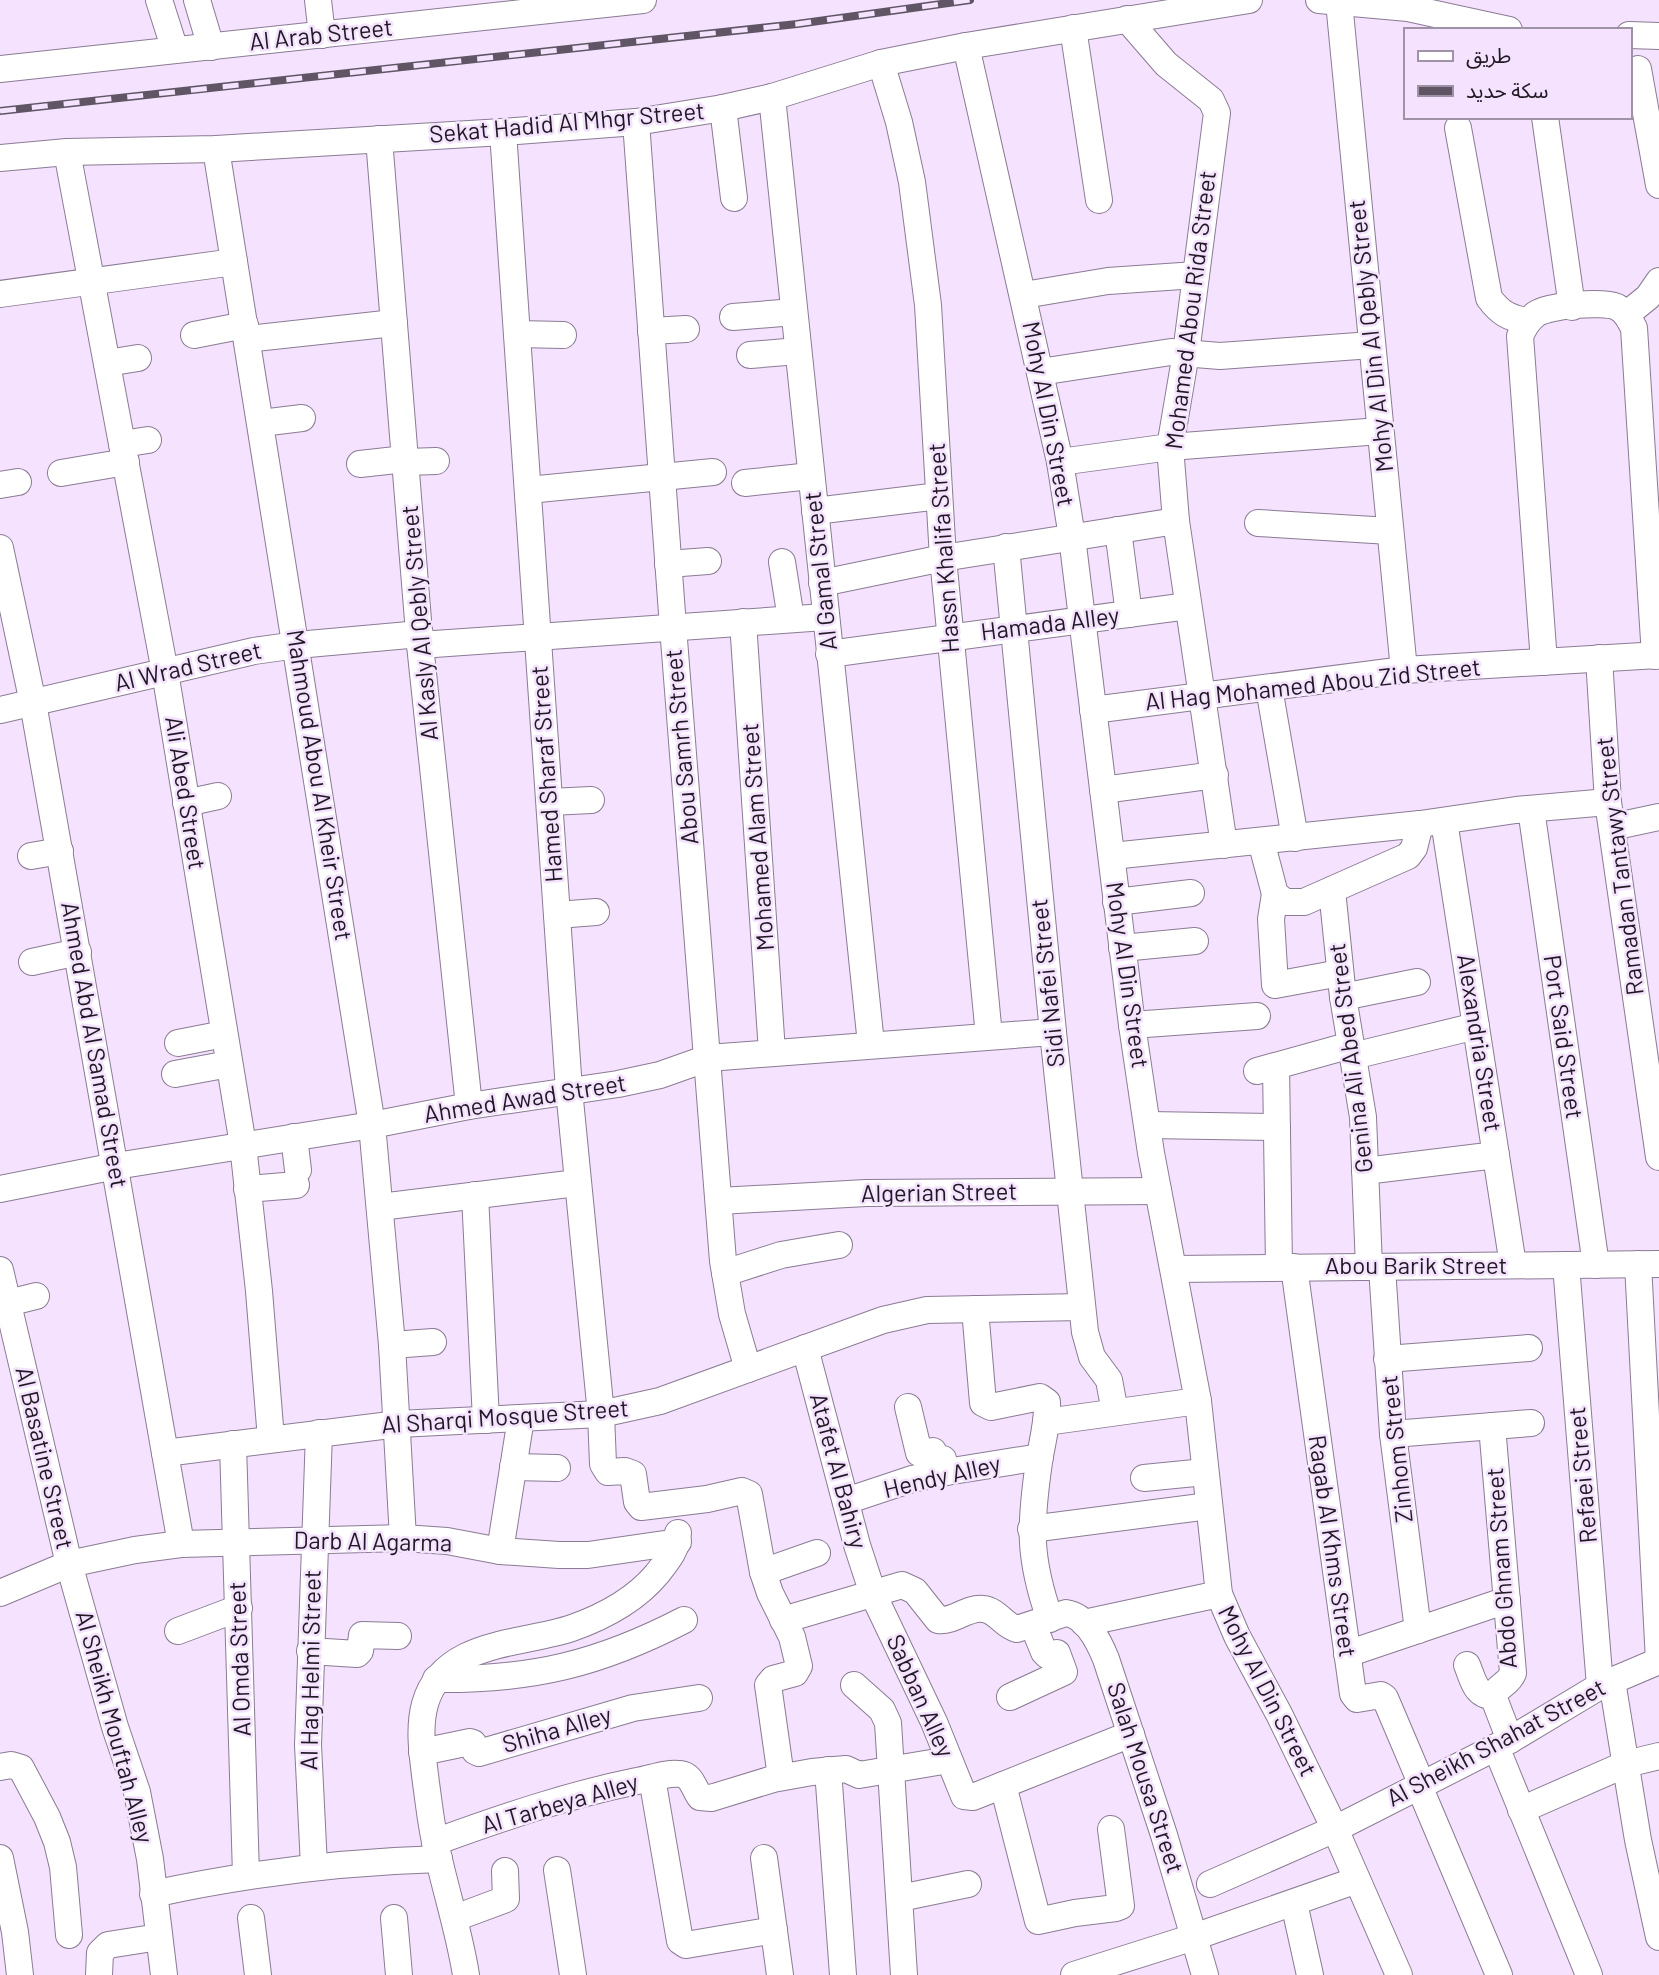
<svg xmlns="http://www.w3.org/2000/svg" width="1659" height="1975" viewBox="0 0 1659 1975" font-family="Barlow,'Noto Sans Arabic',sans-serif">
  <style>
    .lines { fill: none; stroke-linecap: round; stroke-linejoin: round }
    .minor-casing { stroke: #8b7b94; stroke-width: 28 }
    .minor { stroke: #fff; stroke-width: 26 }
    .rail-casing { stroke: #5f5564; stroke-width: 8 }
    .rail { stroke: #f4e2fe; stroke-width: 5; stroke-dasharray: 16; stroke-linecap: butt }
    .labels { text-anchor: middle; stroke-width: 5; stroke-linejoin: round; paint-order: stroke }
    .street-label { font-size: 24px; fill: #201923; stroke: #f4e2fe }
  </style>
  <rect width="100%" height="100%" fill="#f4e2fe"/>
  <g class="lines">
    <g class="minor-casing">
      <g id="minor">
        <path d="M159,0L175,50"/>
        <path d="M197,0L211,47"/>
        <path d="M318,0L322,35"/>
        <path d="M1319,0L1408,8L1509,30"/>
        <path d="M1339,2L1404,670"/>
        <path d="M1127,19L1166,64L1211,100L1217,113L1186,353L1170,447L1176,521L1224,845"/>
        <path d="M1073,28L1099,200"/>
        <path d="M1629,35L1659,36"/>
        <path d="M966,46L1060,462L1072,537L1132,1025L1151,1153L1198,1401L1219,1594L1237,1636L1279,1714L1335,1829L1399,1975"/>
        <path d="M881,63L899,122L912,182L928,305L943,558L989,1036"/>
        <path d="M0,69L643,0"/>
        <path d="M1638,69L1659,185"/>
        <path d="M772,97L871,1044"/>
        <path d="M723,108L734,198"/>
        <path d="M1545,117L1572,307"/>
        <path d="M636,122L673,627L723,1261L732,1314L748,1369"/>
        <path d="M1458,128L1489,298C1500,313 1509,318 1527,321"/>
        <path d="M503,132L569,1090L601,1414L603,1464L608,1472L625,1471L633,1474L637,1502L641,1507L707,1499L742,1491L749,1494L763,1572L770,1593L792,1637L799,1666L795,1673L773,1679L768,1685L781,1777"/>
        <path d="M379,139L420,645L469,1106"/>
        <path d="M216,149L372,1125L392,1345L403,1538"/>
        <path d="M67,152L165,672L243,1145L259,1291L271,1439"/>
        <path d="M0,158L67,152L216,149L503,132L636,122L723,108L772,97L881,63L966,46L1249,0"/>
        <path d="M0,294L234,262"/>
        <path d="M1024,295L1108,281L1196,275"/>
        <path d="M1627,314L1648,297L1659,281"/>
        <path d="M733,317L794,312"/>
        <path d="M651,331L686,329"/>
        <path d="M517,334L563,335"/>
        <path d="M194,335L245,325"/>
        <path d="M247,339L394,323"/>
        <path d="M750,355L798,351"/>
        <path d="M107,363L138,358"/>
        <path d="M1040,372L1171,352L1220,356L1372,345"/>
        <path d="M261,423L302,418"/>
        <path d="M122,444L148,440"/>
        <path d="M406,462L436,461"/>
        <path d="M1060,462L1170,447L1380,431"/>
        <path d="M360,464L405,459"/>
        <path d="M61,473L126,462"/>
        <path d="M745,483L811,476"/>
        <path d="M0,485L18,482"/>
        <path d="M528,490L713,472"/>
        <path d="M815,511L939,496"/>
        <path d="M1258,523L1390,531"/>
        <path d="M1118,530L1129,614"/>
        <path d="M1006,547L1053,1032L1085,1332L1092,1357L1109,1380L1115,1412"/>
        <path d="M0,548L33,703L181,1544"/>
        <path d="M782,562L791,619"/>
        <path d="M668,564L708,561"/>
        <path d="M822,583L943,558L1176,521"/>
        <path d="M743,622L772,1052"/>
        <path d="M420,645L825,617"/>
        <path d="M829,654L1188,606"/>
        <path d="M1599,658L1608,802L1659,1157"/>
        <path d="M1544,662L1520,336C1525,326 1528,320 1536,314C1549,305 1603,301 1617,307C1626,312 1629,319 1634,328L1655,656"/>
        <path d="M1269,688L1295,838"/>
        <path d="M0,710L254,651L297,645L420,634"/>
        <path d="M1093,710L1404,670L1659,655"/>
        <path d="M1103,790L1215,775"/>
        <path d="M550,802L591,800"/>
        <path d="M186,803L218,796"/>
        <path d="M1531,809L1596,1265"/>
        <path d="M1444,821L1513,1265"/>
        <path d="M1612,827L1659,817"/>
        <path d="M1261,841L1275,894L1285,902H1304L1408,856L1414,848L1420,824"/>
        <path d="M31,856L60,851"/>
        <path d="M1112,856L1420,824L1516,810L1608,802"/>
        <path d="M1332,890L1343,997L1363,1117L1369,1267"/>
        <path d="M1275,894L1271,919L1275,985L1340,973"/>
        <path d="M1116,902L1191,893"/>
        <path d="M557,915L596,912"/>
        <path d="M1122,948L1195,941"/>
        <path d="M32,962L78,952"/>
        <path d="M1343,997L1417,982"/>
        <path d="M1132,1025L1257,1016"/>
        <path d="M178,1043L224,1034"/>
        <path d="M1353,1056L1476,1026"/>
        <path d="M1276,1066L1279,1267"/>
        <path d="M1257,1071L1351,1045"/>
        <path d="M175,1074L229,1064"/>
        <path d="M1148,1125L1277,1127"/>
        <path d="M294,1137L298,1170"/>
        <path d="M1365,1171L1496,1155"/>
        <path d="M0,1189L116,1166L372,1125L469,1106L618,1084L660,1075L708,1058L1053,1032"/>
        <path d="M247,1189L296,1185"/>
        <path d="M475,1195L486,1420"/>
        <path d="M719,1201L866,1193L1158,1191"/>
        <path d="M380,1207L577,1183"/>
        <path d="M1638,1264L1659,1661"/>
        <path d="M1566,1265L1600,1686"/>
        <path d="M1294,1267L1353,1694L1357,1699L1381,1695L1385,1698L1422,1785"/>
        <path d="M1382,1267L1393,1434L1418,1630"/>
        <path d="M1174,1269L1659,1264"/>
        <path d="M0,1270L69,1564L115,1727L137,1792L150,1859L164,1975"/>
        <path d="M725,1273L781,1255L839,1245"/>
        <path d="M8,1303L36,1296"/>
        <path d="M975,1309L983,1403L991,1407L1040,1397L1047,1402C1048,1423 1042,1442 1039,1462C1030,1525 1028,1557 1050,1619"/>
        <path d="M392,1345L433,1342"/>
        <path d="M805,1348L857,1545L873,1594L934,1722L964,1796L973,1797L1131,1734"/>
        <path d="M1387,1359L1529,1348"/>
        <path d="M908,1407L919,1453L933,1451L935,1460L943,1459L946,1472"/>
        <path d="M1046,1422L1198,1401"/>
        <path d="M1492,1426L1513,1673C1509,1684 1497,1686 1493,1696L1510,1740"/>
        <path d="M1393,1434L1531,1423"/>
        <path d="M233,1444L246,1875"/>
        <path d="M165,1453L398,1424L601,1414L660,1401L883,1320L927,1310L1082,1307"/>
        <path d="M513,1467L557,1468"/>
        <path d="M1144,1478L1205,1472"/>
        <path d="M846,1501L912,1479L946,1472L1040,1457"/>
        <path d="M1031,1529L1209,1506"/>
        <path d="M500,1551L521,1418"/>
        <path d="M763,1572L817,1553"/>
        <path d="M0,1593L69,1564L135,1550L181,1544L403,1538L447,1541L500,1551L559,1555H588L678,1542"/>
        <path d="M783,1620L902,1585L915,1591L938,1620C954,1622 967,1607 983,1609C997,1610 1004,1626 1017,1629L1066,1613C1087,1616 1099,1642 1106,1659L1164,1835L1205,1975"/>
        <path d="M1084,1623L1219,1594"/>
        <path d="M178,1631L239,1608"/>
        <path d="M310,1651L357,1654L360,1651L362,1635L398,1636"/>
        <path d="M1347,1654L1507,1600"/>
        <path d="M1467,1665C1473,1679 1475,1696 1493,1696"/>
        <path d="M436,1679C532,1680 599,1664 684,1620"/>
        <path d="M1612,1681L1638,1840L1659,1937"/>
        <path d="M854,1685L882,1710L888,1723L904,1975"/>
        <path d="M1010,1697L1064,1672L1057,1653L1047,1655L1044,1652L1033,1625"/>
        <path d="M1496,1747L1589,1975"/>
        <path d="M422,1752L470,1742L473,1743L475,1751L479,1753L633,1708L699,1698"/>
        <path d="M0,1767L11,1765L21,1768L47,1817L57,1842L63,1867L69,1935"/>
        <path d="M828,1770L843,1975"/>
        <path d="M652,1778L680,1941L686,1945L774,1930"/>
        <path d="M1003,1785L1038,1921L1075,1913L1116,1908L1121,1906L1111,1829"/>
        <path d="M1419,1786L1499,1975"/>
        <path d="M1521,1810L1626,1764L1659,1756"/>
        <path d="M435,1842C501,1818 568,1795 637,1781C650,1779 667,1772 680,1774C692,1775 694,1789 700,1797L711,1798L773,1779L812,1772L846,1769L859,1775L949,1760"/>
        <path d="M0,1858L15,1932L20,1975"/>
        <path d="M764,1858L780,1975"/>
        <path d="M314,1866L308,1745L319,1433"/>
        <path d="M557,1870L573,1975"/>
        <path d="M1210,1884L1335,1829L1510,1740L1600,1686L1659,1661"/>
        <path d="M153,1894C248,1873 342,1862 439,1859"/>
        <path d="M900,1898L968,1884"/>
        <path d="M1294,1903L1310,1975"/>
        <path d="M251,1918L258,1975"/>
        <path d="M394,1918L399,1975"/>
        <path d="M455,1918L506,1899L505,1871"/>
        <path d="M99,1975L100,1953L108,1945L159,1937"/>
        <path d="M466,1975C459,1931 445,1889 436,1846C431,1825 429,1804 426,1783C423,1758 418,1729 425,1704C443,1640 522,1645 572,1628C603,1617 636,1599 657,1574C667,1561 677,1550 678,1533"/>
        <path d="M1074,1975L1194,1937L1357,1880"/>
      </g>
    </g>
    <use href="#minor" class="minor"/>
    <g class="rail-casing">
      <path id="rail" d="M0,111L797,24L970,0"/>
    </g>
    <use href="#rail" class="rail"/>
  </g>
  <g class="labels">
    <g class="street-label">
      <text transform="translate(321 35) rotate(-6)" y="8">Al Arab Street</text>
      <text transform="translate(567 123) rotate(-5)" y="8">Sekat Hadid Al Mhgr Street</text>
      <text transform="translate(1191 310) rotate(-83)" y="8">Mohamed Abou Rida Street</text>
      <text transform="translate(1371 336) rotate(-96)" y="8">Mohy Al Din Al Qebly Street</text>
      <text transform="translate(1048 414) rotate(79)" y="8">Mohy Al Din Street</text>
      <text transform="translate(944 548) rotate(-94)" y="8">Hassn Khalifa Street</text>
      <text transform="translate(821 571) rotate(-96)" y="8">Al Gamal Street</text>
      <text transform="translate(420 623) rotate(-95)" y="8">Al Kasly Al Qebly Street</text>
      <text transform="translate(1050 624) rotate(-7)" y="8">Hamada Alley</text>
      <text transform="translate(188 667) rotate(-13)" y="8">Al Wrad Street</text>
      <text transform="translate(1313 685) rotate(-6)" y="8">Al Hag Mohamed Abou Zid Street</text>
      <text transform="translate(682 747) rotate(-95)" y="8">Abou Samrh Street</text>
      <text transform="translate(547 774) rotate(-94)" y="8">Hamed Sharaf Street</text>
      <text transform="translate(319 785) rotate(81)" y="8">Mahmoud Abou Al Kheir Street</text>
      <text transform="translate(185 793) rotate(81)" y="8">Ali Abed Street</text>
      <text transform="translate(758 837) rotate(-94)" y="8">Mohamed Alam Street</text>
      <text transform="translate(1620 866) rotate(-97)" y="8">Ramadan Tantawy Street</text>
      <text transform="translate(1127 975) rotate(82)" y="8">Mohy Al Din Street</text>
      <text transform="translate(1048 983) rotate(-96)" y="8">Sidi Nafei Street</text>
      <text transform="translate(1563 1037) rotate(82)" y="8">Port Said Street</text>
      <text transform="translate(1479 1043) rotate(81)" y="8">Alexandria Street</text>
      <text transform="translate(94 1045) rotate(80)" y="8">Ahmed Abd Al Samad Street</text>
      <text transform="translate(1351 1058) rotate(-97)" y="8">Genina Ali Abed Street</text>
      <text transform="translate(525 1099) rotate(-9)" y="8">Ahmed Awad Street</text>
      <text transform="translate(939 1193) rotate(-1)" y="8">Algerian Street</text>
      <text x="1416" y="1274">Abou Barik Street</text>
      <text transform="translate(505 1417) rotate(-4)" y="8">Al Sharqi Mosque Street</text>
      <text transform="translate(1397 1449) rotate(-96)" y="8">Zinhom Street</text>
      <text transform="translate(44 1458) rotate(77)" y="8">Al Basatine Street</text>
      <text transform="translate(838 1471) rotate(75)" y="8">Atafet Al Bahiry</text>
      <text transform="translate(1583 1475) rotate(-95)" y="8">Refaei Street</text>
      <text transform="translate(942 1477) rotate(-13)" y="8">Hendy Alley</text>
      <text transform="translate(373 1542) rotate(1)" y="8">Darb Al Agarma</text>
      <text transform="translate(1332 1546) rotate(82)" y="8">Ragab Al Khms Street</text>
      <text transform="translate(1502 1568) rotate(-94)" y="8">Abdo Ghnam Street</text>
      <text transform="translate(240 1659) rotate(-92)" y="8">Al Omda Street</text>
      <text transform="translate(311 1670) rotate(-89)" y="8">Al Hag Helmi Street</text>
      <text transform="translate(1267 1691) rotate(63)" y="8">Mohy Al Din Street</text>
      <text transform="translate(920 1696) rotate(66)" y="8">Sabban Alley</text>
      <text transform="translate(114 1727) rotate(75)" y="8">Al Sheikh Mouftah Alley</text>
      <text transform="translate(557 1730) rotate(-16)" y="8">Shiha Alley</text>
      <text transform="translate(1496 1743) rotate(-28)" y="8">Al Sheikh Shahat Street</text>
      <text transform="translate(1145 1778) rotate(72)" y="8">Salah Mousa Street</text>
      <text transform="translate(560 1804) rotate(-16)" y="8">Al Tarbeya Alley</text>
    </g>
  </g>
  <rect x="1404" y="28" width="228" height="91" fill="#f4e2fe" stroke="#9f92a6" stroke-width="2"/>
  <rect x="1418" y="51" width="35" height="10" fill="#ffffff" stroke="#9f92a6" stroke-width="2"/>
  <text x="1466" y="63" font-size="21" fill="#201923">طريق</text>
  <rect x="1418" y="86" width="35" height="10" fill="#5f5564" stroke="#9f92a6" stroke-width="2"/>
  <text x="1466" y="98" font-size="21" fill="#201923">سكة حديد</text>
</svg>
